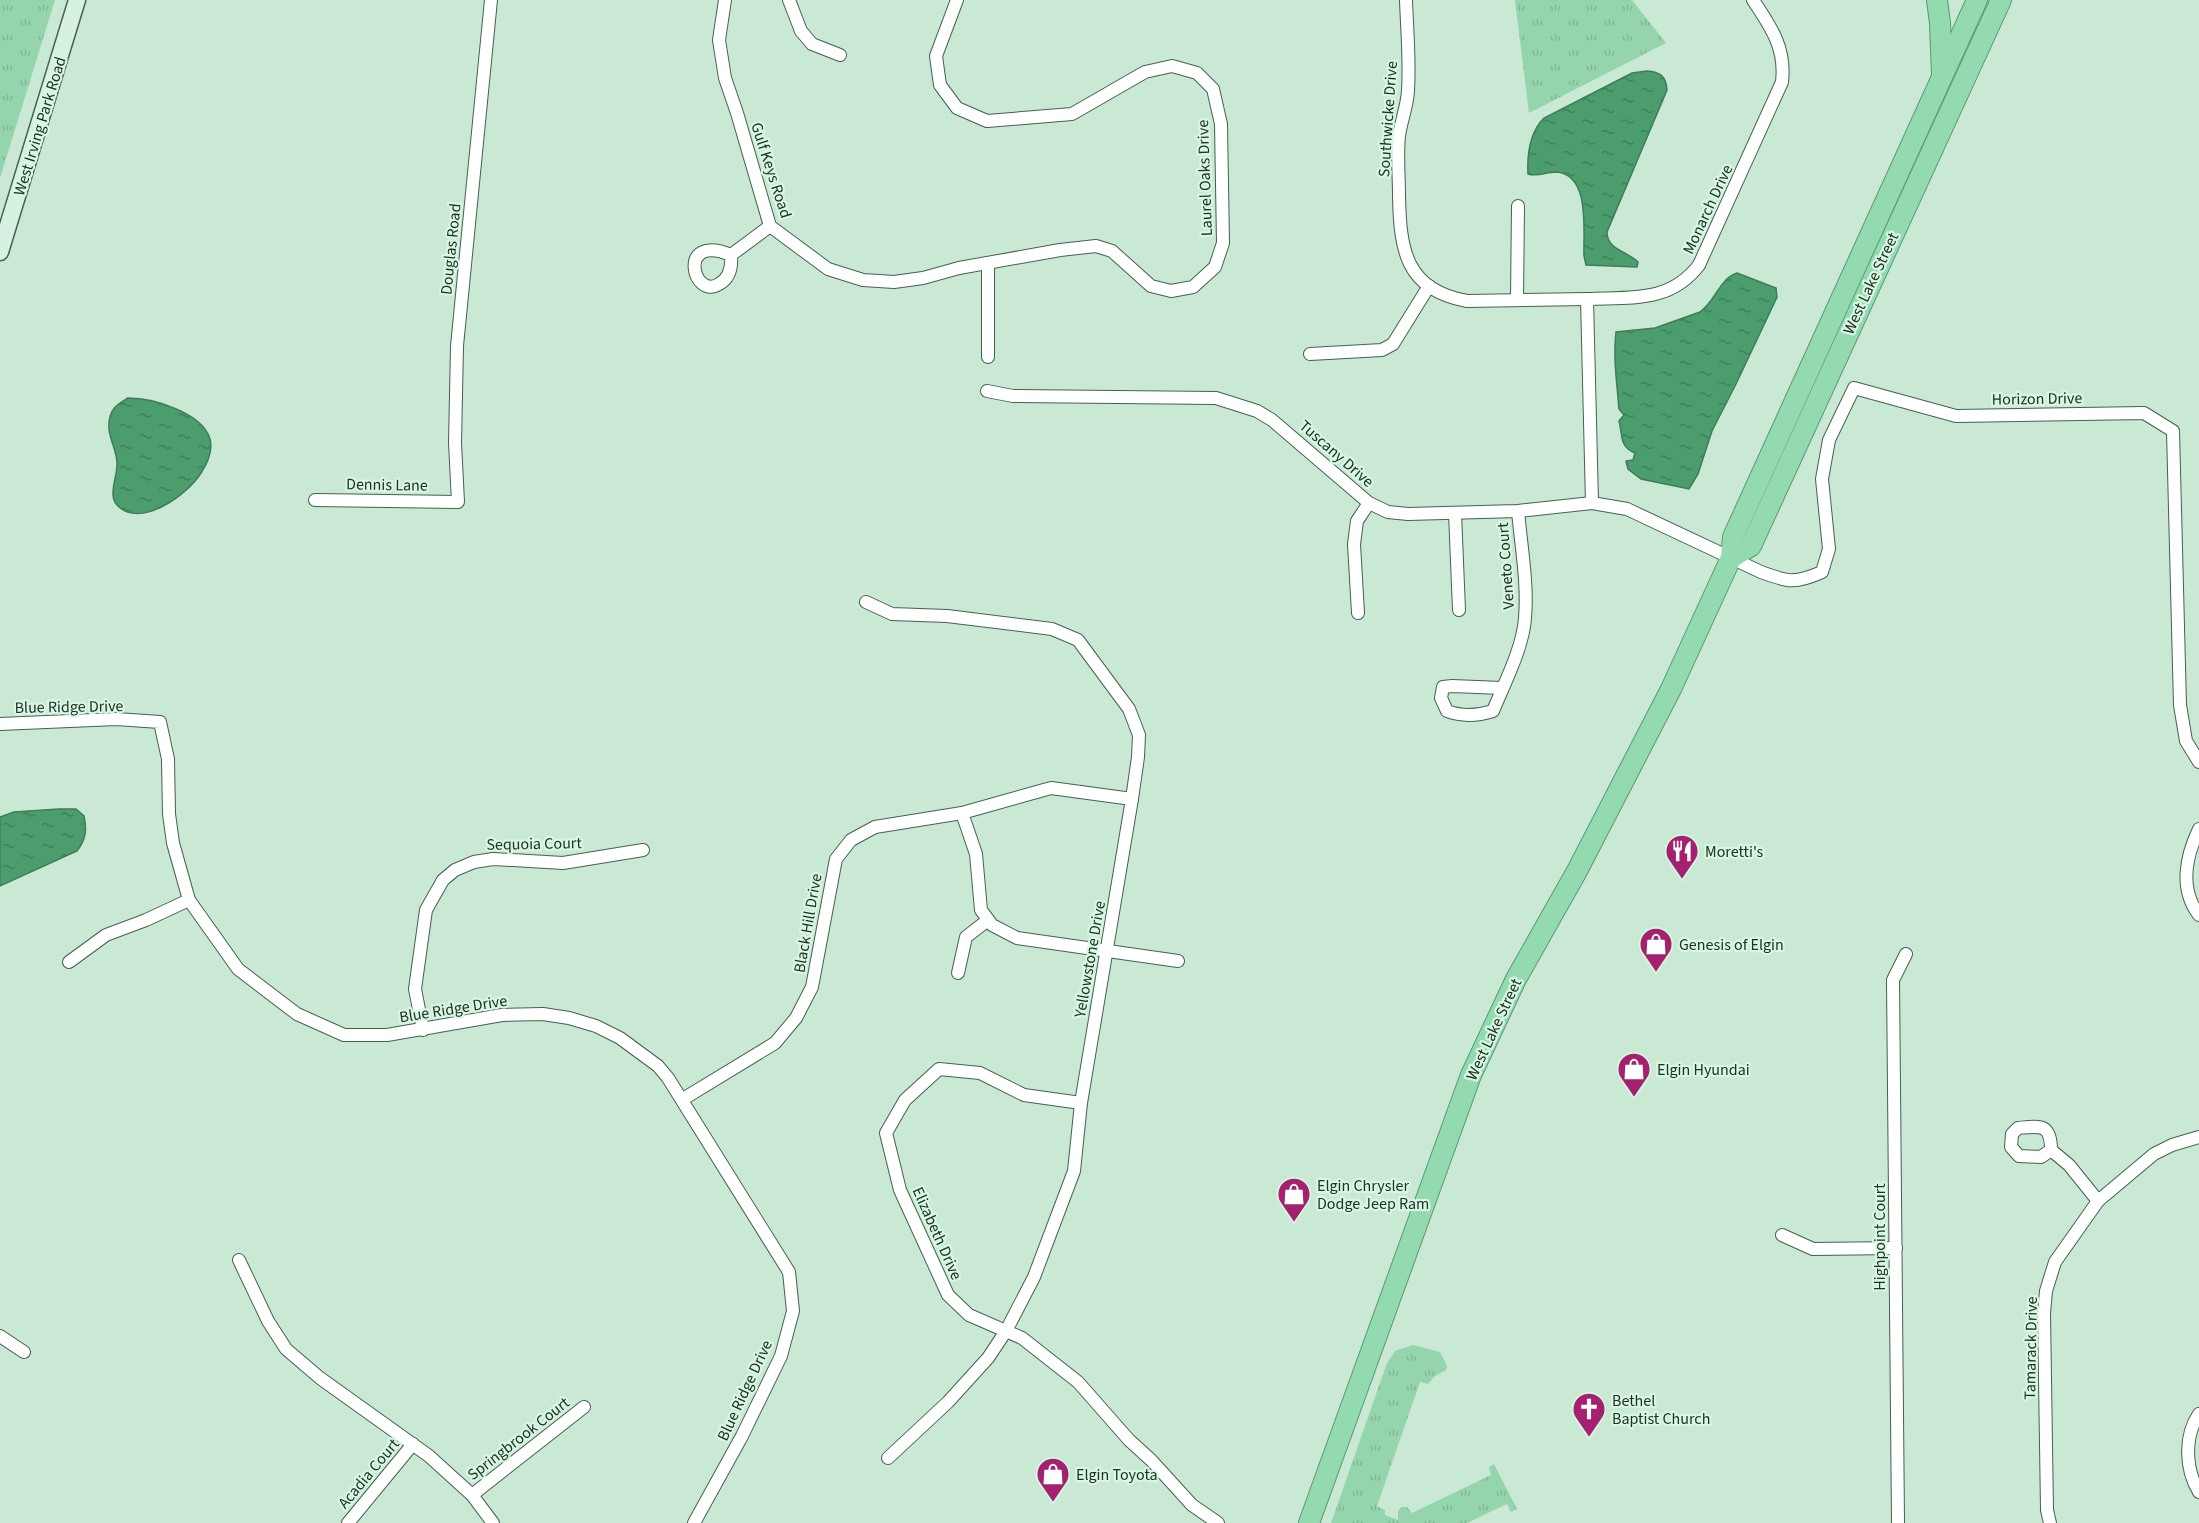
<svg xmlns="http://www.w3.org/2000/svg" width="2199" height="1523" viewBox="0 0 2199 1523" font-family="'Source Sans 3',sans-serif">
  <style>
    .grass { fill: url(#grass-tufts) }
    .water { fill: url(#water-ripples); stroke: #3f7c59; stroke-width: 1.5 }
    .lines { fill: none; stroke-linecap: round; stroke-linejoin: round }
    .minor-casing { stroke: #45614f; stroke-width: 14 }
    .secondary-casing { stroke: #45614f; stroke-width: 19 }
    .trunk-casing { stroke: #5a9873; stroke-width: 22 }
    .minor { stroke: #fff; stroke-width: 12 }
    .secondary { stroke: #d6f1e1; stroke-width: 16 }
    .trunk { stroke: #93dab0; stroke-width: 20 }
    .labels { text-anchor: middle; stroke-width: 4.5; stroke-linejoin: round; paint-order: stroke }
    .street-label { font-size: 16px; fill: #232f27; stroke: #d6f7e1 }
    .poi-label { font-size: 16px; fill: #232f27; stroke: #d6f7e1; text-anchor: start }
  </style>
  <defs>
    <pattern id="grass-tufts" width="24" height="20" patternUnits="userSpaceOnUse" patternTransform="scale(1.5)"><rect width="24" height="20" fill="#95d5ad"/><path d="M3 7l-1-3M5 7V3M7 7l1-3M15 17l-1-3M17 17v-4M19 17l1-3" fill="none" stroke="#80b795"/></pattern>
    <pattern id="water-ripples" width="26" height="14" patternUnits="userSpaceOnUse" patternTransform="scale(1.5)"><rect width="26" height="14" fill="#4b9d6e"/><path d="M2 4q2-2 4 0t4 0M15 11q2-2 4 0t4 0" fill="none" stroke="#3e805a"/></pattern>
  </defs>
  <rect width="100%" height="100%" fill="#c9e9d4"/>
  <g class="grass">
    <path d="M0,0H55L0,178Z"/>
    <path d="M1515,0H1632L1666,43L1529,113Z"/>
    <path d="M1413,1345L1440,1352L1447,1366L1446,1370L1434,1377L1428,1384L1420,1382L1377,1506L1385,1510V1515L1398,1520V1511L1401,1507H1407L1412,1513L1491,1475L1489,1467L1494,1464L1517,1509L1511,1512L1507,1504L1467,1523H1331L1387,1363L1395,1351Z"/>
  </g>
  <g class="water">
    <path d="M1647,71C1660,72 1666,76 1667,90L1607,232C1607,250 1627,251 1638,262L1637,267L1586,265L1584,256C1583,232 1591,174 1556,172C1546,172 1538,177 1528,174C1527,154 1529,133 1544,118L1632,73Z"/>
    <path d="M1737,273L1776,288L1777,297L1736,384L1712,431L1698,474L1689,489L1641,479L1628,469L1626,461L1633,460L1635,453C1619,447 1623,435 1619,421L1624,415L1619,409C1617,383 1613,358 1616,332L1655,328L1700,312C1716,301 1719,279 1737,273Z"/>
    <path d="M128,398C152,398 202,412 210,439C213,451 207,464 201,473C188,494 140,530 117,505C108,496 117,477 117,465C118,449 105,435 110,417C112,407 120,403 128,398Z"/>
    <path d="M59,809H76L84,816C87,830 86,839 77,851L0,886V817L14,812Z"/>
  </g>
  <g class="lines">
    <g class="minor-casing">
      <g id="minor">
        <path d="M725,0L719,40L725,78L737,113L770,226L828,269L863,280L894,282L923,278L959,268L1060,250L1096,246L1112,251L1151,286L1171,291L1193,287L1215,267L1223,243L1221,124L1213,89L1197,73L1172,66L1145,72L1072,114L987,121L957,108L940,85L936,56L957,0"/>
        <path d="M789,0L801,31L812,44L840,55"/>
        <path d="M1406,0C1407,30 1410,61 1408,91C1407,107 1401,121 1399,136C1397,156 1399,176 1399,195C1400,249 1405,290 1467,301L1587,299"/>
        <path d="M731,255C676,232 693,301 719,284C730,278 732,266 731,255L770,226"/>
        <path d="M988,263V357"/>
        <path d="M1517,300L1518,206"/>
        <path d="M1310,354L1382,350L1393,344L1429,286"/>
        <path d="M987,391L1013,396L1216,398L1257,411L1272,420L1369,503L1388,512L1408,514L1518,511L1592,503L1627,509L1761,572C1788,582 1795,584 1822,572L1829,549L1822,479L1829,440L1854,388L1956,416L2144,413L2173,431L2180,705L2186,741L2199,762"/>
        <path d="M315,500L458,502L455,443L457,346L491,0"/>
        <path d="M1592,503L1587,299C1631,297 1670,303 1699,265L1782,82C1786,48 1771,27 1753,0"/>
        <path d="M1455,513L1459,610"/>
        <path d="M866,602L892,614L947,616L1052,629L1078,640L1129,709L1139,735L1138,757L1132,799L1081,1103L1074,1171L1034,1277L1006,1331L988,1358L948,1402L888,1458"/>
        <path d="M1358,613L1354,544L1357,521L1369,503"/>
        <path d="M1502,688L1452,686L1443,687L1441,698L1447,711C1463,717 1477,716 1493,711C1504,684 1523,648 1525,618C1528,583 1521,546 1518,511"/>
        <path d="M0,724L116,719L160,722L168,759L169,814L173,843L189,900L238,969L297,1014L344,1035H387L502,1015L543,1014L569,1018L596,1026L620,1038L658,1066L668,1078L789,1272L793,1311L781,1356L742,1436L694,1523"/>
        <path d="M962,813L976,854L981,910L992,925L1017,938L1178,961"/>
        <path d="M2199,829C2186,856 2179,889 2199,915"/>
        <path d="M69,962L106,935L146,920L189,900"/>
        <path d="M958,973L966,937L988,920"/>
        <path d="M423,1030L415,989L426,910L443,880L455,870L474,862L493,859L563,863L643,850"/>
        <path d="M683,1099L775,1043L796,1018L812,987L836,859L851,840L875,827L962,813L1051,788L1132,799"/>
        <path d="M1081,1103L1024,1095L980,1073L939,1069L905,1100L886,1133L900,1190L948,1295L969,1315L1022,1338L1078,1382L1129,1440L1151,1460L1192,1505L1218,1523"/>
        <path d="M2051,1150L2041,1157L2019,1156L2011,1147L2012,1134L2018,1128C2040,1126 2051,1123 2051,1150L2069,1165L2098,1201"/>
        <path d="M1782,1235L1813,1249L1896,1248"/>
        <path d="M239,1260L268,1321L286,1349L320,1378L429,1456L472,1495L493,1523"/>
        <path d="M0,1336L24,1352"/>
        <path d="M2199,1414C2184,1436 2185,1469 2199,1492"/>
        <path d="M472,1495L584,1407"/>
        <path d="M348,1523L413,1444"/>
        <path d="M1898,1523L1893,980L1906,954"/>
        <path d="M2050,1523L2047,1510L2044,1313L2046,1291L2055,1262L2098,1201L2154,1154L2172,1145L2199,1137"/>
      </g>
    </g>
    <g class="secondary-casing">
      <path id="secondary" d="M0,252L77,0"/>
    </g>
    <g class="trunk-casing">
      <g id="trunk">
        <path d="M1937,0L1940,23L1942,75"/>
        <path d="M1731,558L1751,546L2001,0"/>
        <path d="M1309,1523L1471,1075L1516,979L1577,871L1671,689L1731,558L1733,537L1977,0"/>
      </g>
    </g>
    <use href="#minor" class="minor"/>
    <use href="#secondary" class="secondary"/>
    <use href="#trunk" class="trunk"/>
  </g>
  <defs>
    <g id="restaurant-pin" transform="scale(1.725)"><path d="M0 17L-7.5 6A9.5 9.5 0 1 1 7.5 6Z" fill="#a4216f" stroke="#d6f7e1"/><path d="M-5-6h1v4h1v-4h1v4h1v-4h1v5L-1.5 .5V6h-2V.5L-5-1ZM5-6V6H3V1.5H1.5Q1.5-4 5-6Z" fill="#fff"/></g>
    <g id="shop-pin" transform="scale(1.725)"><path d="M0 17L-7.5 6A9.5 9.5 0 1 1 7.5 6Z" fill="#a4216f" stroke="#d6f7e1"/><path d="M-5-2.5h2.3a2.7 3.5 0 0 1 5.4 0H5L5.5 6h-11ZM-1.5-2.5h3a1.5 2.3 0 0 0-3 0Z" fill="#fff"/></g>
    <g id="church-pin" transform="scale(1.725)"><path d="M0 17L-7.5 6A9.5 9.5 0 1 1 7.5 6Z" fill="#a4216f" stroke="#d6f7e1"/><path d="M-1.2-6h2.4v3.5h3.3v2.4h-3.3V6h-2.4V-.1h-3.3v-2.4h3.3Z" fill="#fff"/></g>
  </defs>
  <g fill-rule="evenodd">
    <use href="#restaurant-pin" x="1682" y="851"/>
    <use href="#shop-pin" x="1656" y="944"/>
    <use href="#shop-pin" x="1634" y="1069"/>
    <use href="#shop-pin" x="1294" y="1194"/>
    <use href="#church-pin" x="1589" y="1409"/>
    <use href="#shop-pin" x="1053" y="1474"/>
  </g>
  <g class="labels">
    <g class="street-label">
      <text transform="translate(1387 119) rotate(-86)" y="6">Southwicke Drive</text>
      <text transform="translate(39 126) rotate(-73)" y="6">West Irving Park Road</text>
      <text transform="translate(772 170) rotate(72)" y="6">Gulf Keys Road</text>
      <text transform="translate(1204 178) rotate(-92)" y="6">Laurel Oaks Drive</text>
      <text transform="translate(1707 209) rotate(-65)" y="6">Monarch Drive</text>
      <text transform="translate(450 249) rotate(-84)" y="6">Douglas Road</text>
      <text transform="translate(1870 283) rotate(-65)" y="6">West Lake Street</text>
      <text transform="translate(2037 398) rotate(-1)" y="6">Horizon Drive</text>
      <text transform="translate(1337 453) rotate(41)" y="6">Tuscany Drive</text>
      <text transform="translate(387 484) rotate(1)" y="6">Dennis Lane</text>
      <text transform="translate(1505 566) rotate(-94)" y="6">Veneto Court</text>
      <text transform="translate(69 706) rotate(-1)" y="6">Blue Ridge Drive</text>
      <text transform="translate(534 843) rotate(-1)" y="6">Sequoia Court</text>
      <text transform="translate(807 923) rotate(-80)" y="6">Black Hill Drive</text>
      <text transform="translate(1089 959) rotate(-80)" y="6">Yellowstone Drive</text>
      <text transform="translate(453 1008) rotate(-9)" y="6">Blue Ridge Drive</text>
      <text transform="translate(1493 1029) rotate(-65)" y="6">West Lake Street</text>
      <text transform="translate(938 1233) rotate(66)" y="6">Elizabeth Drive</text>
      <text transform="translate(1879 1237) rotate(-90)" y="6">Highpoint Court</text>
      <text transform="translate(2030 1348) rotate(-89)" y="6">Tamarack Drive</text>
      <text transform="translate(744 1390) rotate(-65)" y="6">Blue Ridge Drive</text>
      <text transform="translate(518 1438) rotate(-38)" y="6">Springbrook Court</text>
      <text transform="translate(368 1473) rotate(-50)" y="6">Acadia Court</text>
    </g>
    <g class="poi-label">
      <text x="1705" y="857">Moretti's</text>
      <text x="1679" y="950">Genesis of Elgin</text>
      <text x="1657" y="1075">Elgin Hyundai</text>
      <text x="1317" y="1191">Elgin Chrysler<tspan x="1317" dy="18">Dodge Jeep Ram</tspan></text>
      <text x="1612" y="1406">Bethel<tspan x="1612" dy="18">Baptist Church</tspan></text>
      <text x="1076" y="1480">Elgin Toyota</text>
    </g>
  </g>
</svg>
